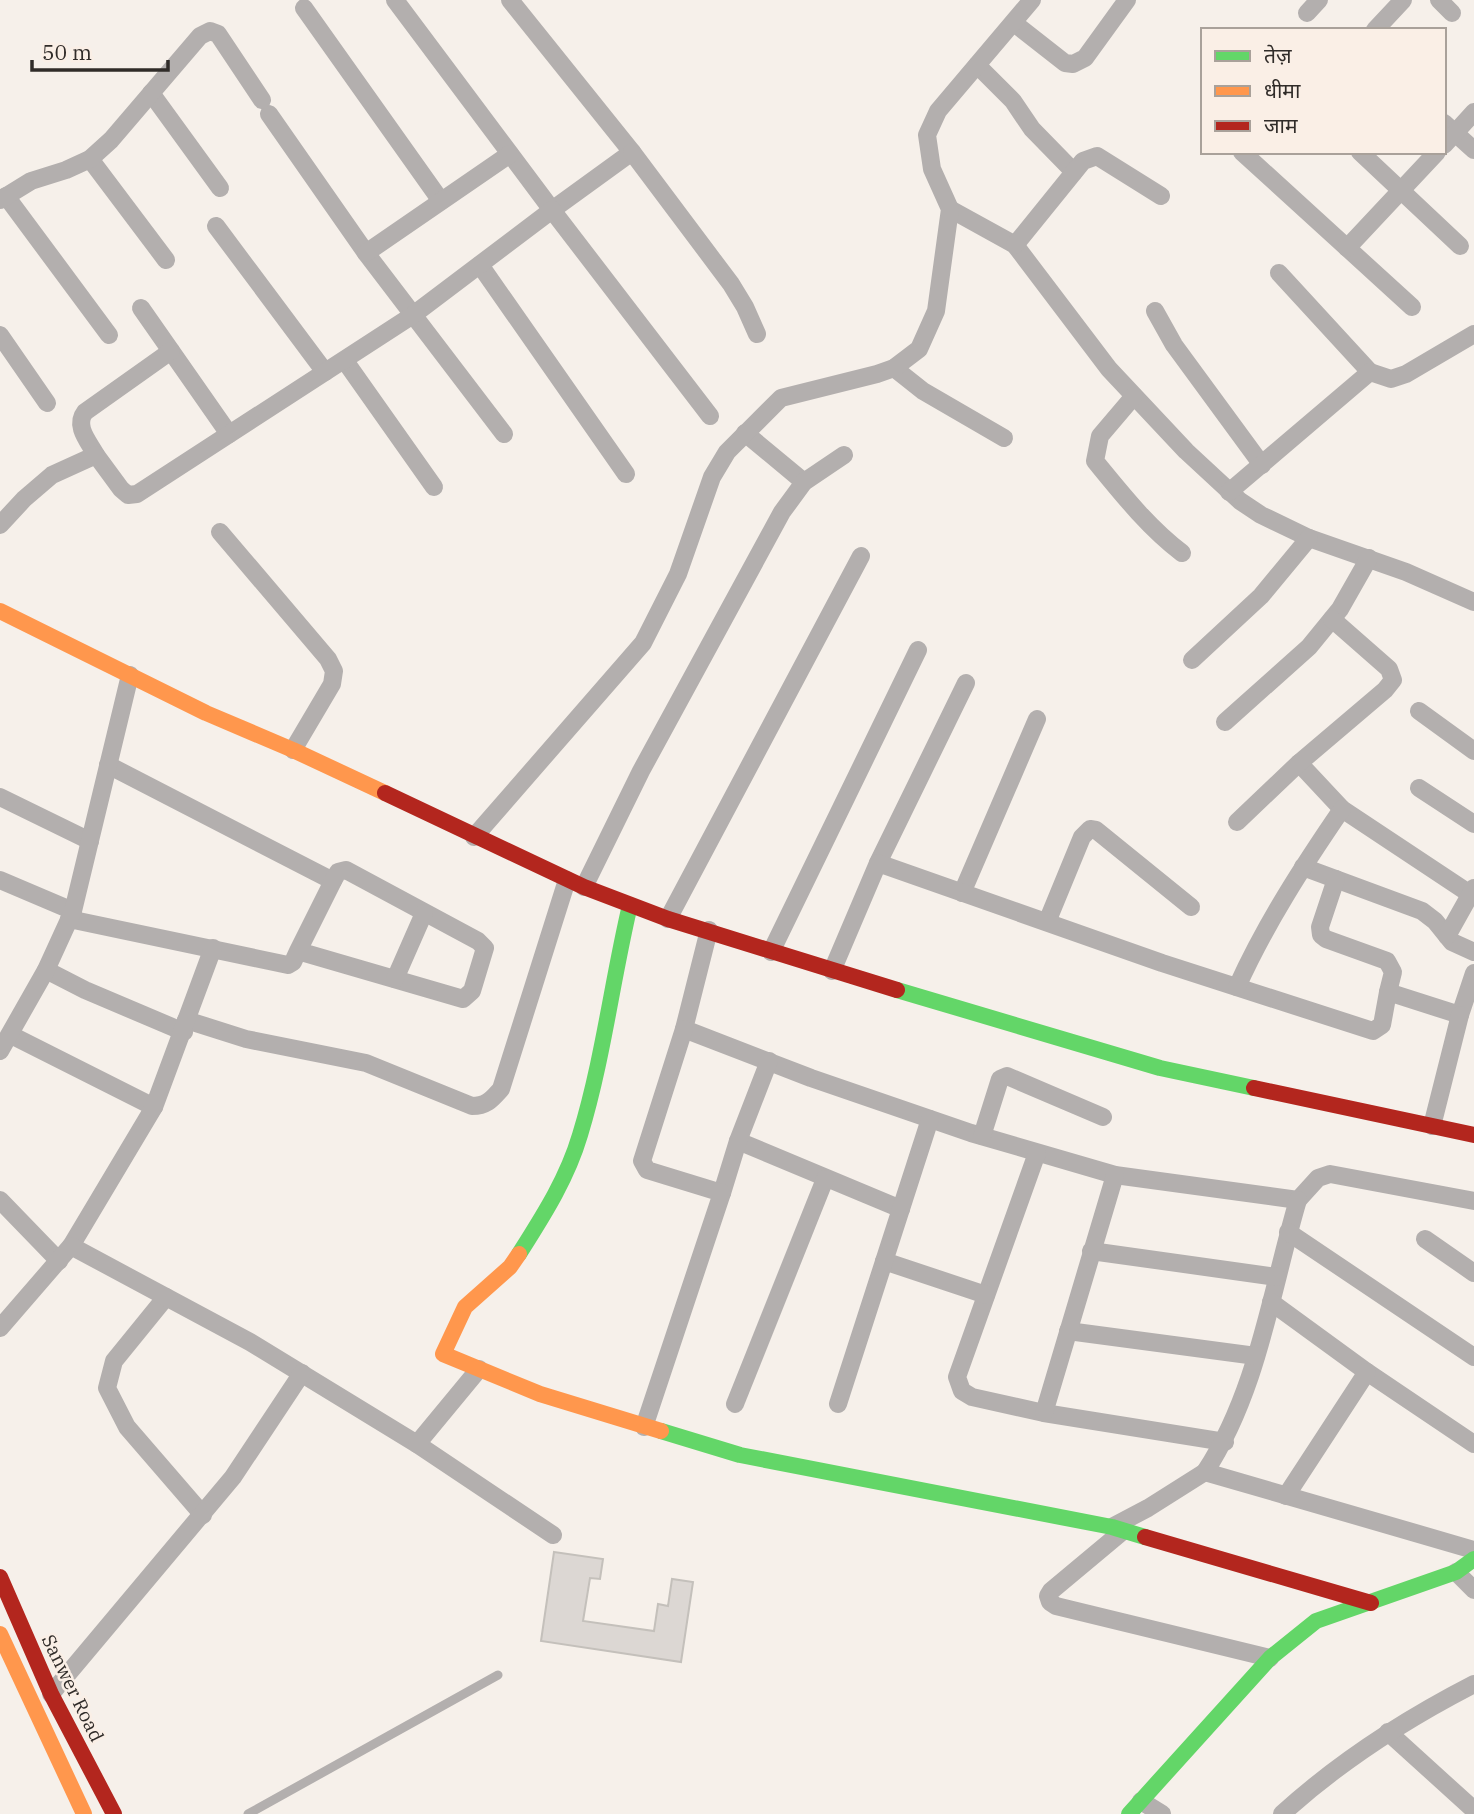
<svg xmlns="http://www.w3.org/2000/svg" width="1474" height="1814" viewBox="0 0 1474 1814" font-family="'IBM Plex Serif','Noto Sans Devanagari',serif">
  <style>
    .building { fill: #dcd7d3; stroke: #c4c0bb; stroke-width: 2 }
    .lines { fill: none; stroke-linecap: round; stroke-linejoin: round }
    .lane { stroke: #b3afae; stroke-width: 9 }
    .street { stroke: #b3afae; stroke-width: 18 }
    .fast { stroke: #63d668; stroke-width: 16 }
    .slow { stroke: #ff974d; stroke-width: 16 }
    .jam { stroke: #b3261e; stroke-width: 16 }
    .labels { text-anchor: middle; stroke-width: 5; stroke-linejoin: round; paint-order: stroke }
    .street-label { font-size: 19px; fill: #302c29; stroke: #faefe6 }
  </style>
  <rect width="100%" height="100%" fill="#f6f0ea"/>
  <path class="building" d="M554,1552L603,1559L600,1579L590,1578L583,1621L654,1631L658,1604L668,1606L672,1579L693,1582L681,1662L541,1641Z"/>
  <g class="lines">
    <path class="lane" d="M248,1814L498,1675"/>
    <g class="street">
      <path d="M395,0L552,210L632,152L510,0"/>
      <path d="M1439,0L1452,13"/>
      <path d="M304,8L441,201"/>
      <path d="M1307,13L1319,0"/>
      <path d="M1014,23L1065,63L1073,64L1085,58L1127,0"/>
      <path d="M1375,30L1403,0"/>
      <path d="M977,65L1013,101L1032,129L1074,172"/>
      <path d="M151,93L220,188"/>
      <path d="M269,114L366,253L504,434"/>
      <path d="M1444,123L1474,150"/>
      <path d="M1444,145L1474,112"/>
      <path d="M632,152L731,284L745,307L757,334"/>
      <path d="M1242,152L1412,307"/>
      <path d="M1360,152L1460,246"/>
      <path d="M90,159L166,260"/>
      <path d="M6,196L109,335"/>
      <path d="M0,200L31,181L66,170L90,159L111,140L200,36L210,31L218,34L262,100"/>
      <path d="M950,209L1015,245L1109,369L1186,451L1240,501L1261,515L1309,538L1406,572L1474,602"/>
      <path d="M216,226L325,372"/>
      <path d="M1015,245L1083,161L1097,156L1161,196"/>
      <path d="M1347,248L1437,152"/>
      <path d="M366,253L510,154"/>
      <path d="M480,265L626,474"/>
      <path d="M1279,273L1370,372"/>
      <path d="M141,308L229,434"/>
      <path d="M1155,311L1174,345L1262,465"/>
      <path d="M0,335L47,403"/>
      <path d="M345,361L434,487"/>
      <path d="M894,368L923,391L1004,438"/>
      <path d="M1134,396L1100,436L1095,461C1122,494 1148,527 1182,553"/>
      <path d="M745,433L804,482"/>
      <path d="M96,455C89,442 74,426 85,412L171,351"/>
      <path d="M1229,492L1370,372L1391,379L1406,374L1474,334"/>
      <path d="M0,525L24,499L52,475L96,455L121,489L128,495L137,494L413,315L552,210L710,416"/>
      <path d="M220,532L328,659L334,671L332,684L293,750"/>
      <path d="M1192,660L1261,596L1309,538"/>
      <path d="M1419,711L1474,751"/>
      <path d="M1225,722L1309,647L1340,609L1369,558"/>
      <path d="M1299,763L1342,809L1470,894"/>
      <path d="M108,765L333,881"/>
      <path d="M1419,788L1474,824"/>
      <path d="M0,797L90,841"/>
      <path d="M1237,822L1299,763L1385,690L1393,680L1389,669L1332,619"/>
      <path d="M474,837L643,643L678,574L712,477L727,452L781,398L877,374L894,368L919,349L936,311L950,209L932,169L927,135L938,111L1032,0"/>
      <path d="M878,863L966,683"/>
      <path d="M1303,867L1422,911L1435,921L1452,942L1474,952"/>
      <path d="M1336,879L1320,927L1321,935L1326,939L1387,961L1393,972L1388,992"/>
      <path d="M0,880L73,911"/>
      <path d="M584,887L641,771L782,512L804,482L844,455"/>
      <path d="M962,893L1037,719"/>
      <path d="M69,919L288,965L293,962L298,951L333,881L338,872L346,870L478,941L485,948L472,991L463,999L298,951"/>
      <path d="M668,919L861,556"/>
      <path d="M1047,922L1082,837L1090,829L1096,830L1191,907"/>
      <path d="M709,930L684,1029L811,1078L971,1133L1115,1175L1298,1200L1318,1178L1330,1174L1474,1201"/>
      <path d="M1447,936L1474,888"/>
      <path d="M771,952L918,650"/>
      <path d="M46,970L85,990L184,1032"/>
      <path d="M832,971L878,863L1162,963L1373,1031L1382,1025L1388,992L1460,1015L1474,973"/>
      <path d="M395,979L424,913"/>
      <path d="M1237,987C1266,923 1303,866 1342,809"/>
      <path d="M186,1020L246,1039L366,1063L472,1106C487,1106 492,1099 501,1089L567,880"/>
      <path d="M11,1035L154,1107"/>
      <path d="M0,1051L46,970L73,911L130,675"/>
      <path d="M1432,1126L1460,1015"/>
      <path d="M982,1136L1000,1079L1007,1076L1103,1117"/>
      <path d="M738,1141L901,1209"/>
      <path d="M1037,1153L957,1377L962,1391L972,1397L1044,1413L1225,1442"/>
      <path d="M722,1193L738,1141L769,1061"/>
      <path d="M0,1200L59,1261"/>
      <path d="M1298,1200C1271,1291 1258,1391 1205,1472L1474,1550"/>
      <path d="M1288,1232L1474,1357"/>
      <path d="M1425,1239L1474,1273"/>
      <path d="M71,1246L154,1107L213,948"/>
      <path d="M1091,1251L1277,1277"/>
      <path d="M884,1261L986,1295"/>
      <path d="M166,1297L114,1361L107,1388L127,1427L203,1515"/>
      <path d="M1271,1302L1367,1372L1474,1444"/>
      <path d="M0,1328L71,1246L250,1342L417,1444L553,1535"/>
      <path d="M1068,1331L1256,1356"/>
      <path d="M735,1404L825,1179"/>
      <path d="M838,1404L930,1119"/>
      <path d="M1044,1413L1115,1175"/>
      <path d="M644,1427L722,1193L647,1170L642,1161L684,1029"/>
      <path d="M417,1444L479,1369"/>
      <path d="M1286,1496L1367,1372"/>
      <path d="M1112,1527L1148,1508L1205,1472"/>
      <path d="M1124,1530L1051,1591L1048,1596L1050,1602L1056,1606L1270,1658"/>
      <path d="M1456,1572L1474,1590"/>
      <path d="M51,1694L233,1477L302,1373"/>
      <path d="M1388,1732L1474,1810"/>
      <path d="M1141,1801L1162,1814"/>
      <path d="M1282,1814C1340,1761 1404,1720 1474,1684"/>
    </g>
    <g class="fast">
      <path d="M897,990L1160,1068L1254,1088"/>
      <path d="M519,1254C543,1216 567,1179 580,1135C603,1060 612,981 630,905"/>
      <path d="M661,1431L740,1455L1112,1527L1145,1537"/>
      <path d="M1129,1814L1270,1658L1316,1621L1456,1572L1474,1559"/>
    </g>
    <g class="slow">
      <path d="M0,611L206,713L293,750L385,793"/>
      <path d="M519,1254L510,1267L465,1307L443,1354L540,1394L661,1431"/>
      <path d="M0,1634L84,1814"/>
    </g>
    <g class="jam">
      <path d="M385,793L584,887L668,919L897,990"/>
      <path d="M1254,1088L1474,1135"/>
      <path d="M1145,1537L1371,1603"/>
      <path d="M0,1577L51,1694L114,1814"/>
    </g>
  </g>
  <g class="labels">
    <g class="street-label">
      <text transform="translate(73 1688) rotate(64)" y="7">Sanwer Road</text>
    </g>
  </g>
  <rect x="1201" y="28" width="245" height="126" fill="#faefe6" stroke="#a9a19a" stroke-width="2"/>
  <rect x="1215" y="51" width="35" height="10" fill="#63d668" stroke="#a9a19a" stroke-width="2"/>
  <text x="1264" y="63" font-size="21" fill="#302c29">तेज़</text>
  <rect x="1215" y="86" width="35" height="10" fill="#ff974d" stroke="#a9a19a" stroke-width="2"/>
  <text x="1264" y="98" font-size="21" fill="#302c29">धीमा</text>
  <rect x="1215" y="121" width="35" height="10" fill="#b3261e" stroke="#a9a19a" stroke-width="2"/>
  <text x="1264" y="133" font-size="21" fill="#302c29">जाम</text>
  <path d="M32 60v10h136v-10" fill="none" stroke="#302c29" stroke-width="3.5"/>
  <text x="42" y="60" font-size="21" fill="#302c29" stroke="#faefe6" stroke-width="5" paint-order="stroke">50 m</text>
</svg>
